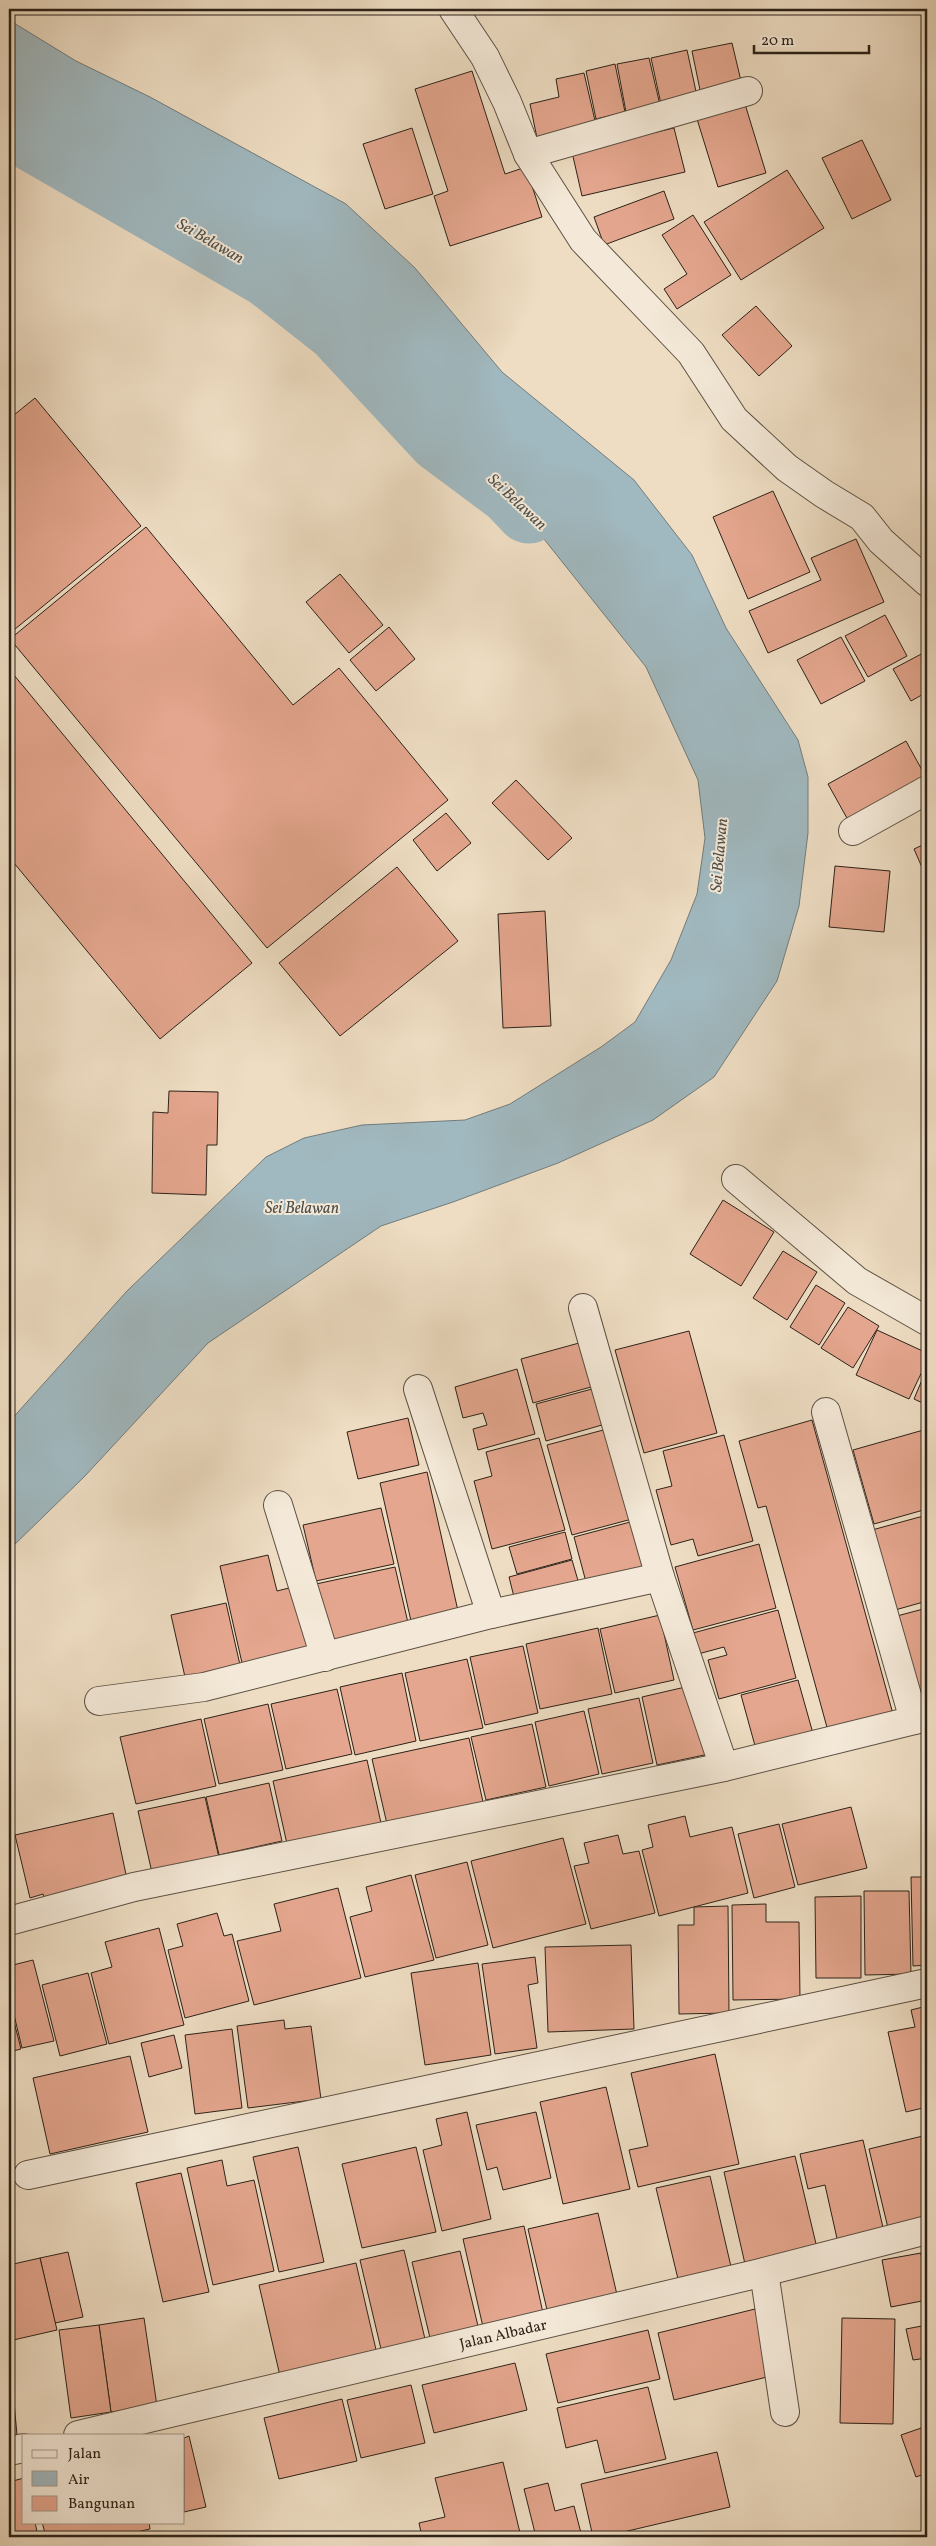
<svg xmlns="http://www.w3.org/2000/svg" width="936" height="2546" viewBox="0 0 936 2546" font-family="Vollkorn,serif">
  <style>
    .water { fill: #a0b8bf; stroke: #727c7c }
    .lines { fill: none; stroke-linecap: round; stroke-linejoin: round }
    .river { stroke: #a0b8bf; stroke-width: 69 }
    .building { fill: #e4a68e; stroke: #2c2218 }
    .minor-casing { stroke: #5c5143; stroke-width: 30 }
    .minor { stroke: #f4e9d8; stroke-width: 28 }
    .labels { text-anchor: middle; stroke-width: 4; stroke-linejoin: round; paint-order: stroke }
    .street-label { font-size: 15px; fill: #2c2218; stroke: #f4e9d8 }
    .water-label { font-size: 16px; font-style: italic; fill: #4f4f4a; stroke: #f4e9d8 }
  </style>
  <rect width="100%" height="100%" fill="#eeddc3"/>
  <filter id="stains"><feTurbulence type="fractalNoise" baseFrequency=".004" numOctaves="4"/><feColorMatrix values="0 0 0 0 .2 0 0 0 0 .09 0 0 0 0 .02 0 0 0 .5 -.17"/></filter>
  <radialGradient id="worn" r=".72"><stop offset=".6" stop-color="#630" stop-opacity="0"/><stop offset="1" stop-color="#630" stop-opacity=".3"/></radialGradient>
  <path class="water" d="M9,20L76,61L150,97L346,204L415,268L502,372L634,480L692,555L726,628L798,740L808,777V833L799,906L777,981L714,1077L653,1120L558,1163L453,1202L381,1226L208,1343L85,1476L9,1550V1422L127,1291L266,1157L304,1138L362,1125L465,1120L510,1104L601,1047L635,1022L671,960L697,894L705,838L698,780L646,667L536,529L319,315L121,180L9,110Z"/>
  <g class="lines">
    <path class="river" d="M9,120L28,134L269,273L339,328L441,438L512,491L529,509"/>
  </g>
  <g class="building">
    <path d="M732,43L741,81L700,90L692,51Z"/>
    <path d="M687,50L697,96L661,104L651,58Z"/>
    <path d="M649,58L660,105L626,112L617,64Z"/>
    <path d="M615,64L625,112L596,119L586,71Z"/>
    <path d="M472,71L505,174L526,167L542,217L450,246L434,196L448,191L415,89Z"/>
    <path d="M584,73L596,125L537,138L530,104L559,97L556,79Z"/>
    <path d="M745,104L766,173L718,187L697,119Z"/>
    <path d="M412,128L433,194L385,209L363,144Z"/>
    <path d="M674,128L685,172L582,196L572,152Z"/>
    <path d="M862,140L891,200L852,219L822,158Z"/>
    <path d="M787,170L824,228L741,280L704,222Z"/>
    <path d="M664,191L674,219L604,245L594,217Z"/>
    <path d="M693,215L731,275L677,309L664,289L687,274L662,235Z"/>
    <path d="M756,306L792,346L759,376L722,335Z"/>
    <path d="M35,398L141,526L9,634V419Z"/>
    <path d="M773,491L810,572L748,599L713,517Z"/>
    <path d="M146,527L293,705L339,668L448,800L267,948L10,639Z"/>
    <path d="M856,539L884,602L768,653L749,611L821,580L811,558Z"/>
    <path d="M340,574L383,625L349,653L306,602Z"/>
    <path d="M885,615L907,656L868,677L845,636Z"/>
    <path d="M389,627L415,659L376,691L350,660Z"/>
    <path d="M841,637L865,681L821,704L797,660Z"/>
    <path d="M927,651V692L911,701L893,669Z"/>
    <path d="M9,669L252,963L160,1039L9,857Z"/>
    <path d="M906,741L927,779L853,829L828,784Z"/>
    <path d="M516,780L572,838L548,860L492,803Z"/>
    <path d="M446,813L471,843L437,871L413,840Z"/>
    <path d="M927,843V879L914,849Z"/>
    <path d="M835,866L890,871L884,932L829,927Z"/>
    <path d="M397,867L458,941L340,1036L279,963Z"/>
    <path d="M545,911L551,1026L503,1028L498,914Z"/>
    <path d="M169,1091L218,1092L217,1145H207L206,1195L152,1193L153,1112L168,1113Z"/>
    <path d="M723,1200L774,1232L741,1286L690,1254Z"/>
    <path d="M783,1251L817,1272L787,1320L753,1298Z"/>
    <path d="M816,1285L845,1303L819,1345L790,1327Z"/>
    <path d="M848,1307L879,1326L853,1368L821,1348Z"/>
    <path d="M877,1330L927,1353V1361L909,1399L856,1375Z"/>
    <path d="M689,1331L717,1433L644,1453L615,1350Z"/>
    <path d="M579,1343L591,1387L533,1403L521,1359Z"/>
    <path d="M927,1368V1405L914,1399Z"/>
    <path d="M517,1369L535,1434L478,1450L473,1429L487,1425L483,1413L463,1418L455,1387Z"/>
    <path d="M592,1389L602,1425L546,1441L536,1404Z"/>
    <path d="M408,1418L419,1465L358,1479L347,1432Z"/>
    <path d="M812,1420L893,1714L828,1731L766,1506L758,1508L739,1441Z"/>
    <path d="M607,1429L632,1519L572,1535L547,1445Z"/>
    <path d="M927,1429V1509L874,1524L853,1450Z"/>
    <path d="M724,1435L753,1541L698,1556L693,1539L671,1545L656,1490L672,1486L663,1451Z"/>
    <path d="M539,1438L565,1530L492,1549L474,1481L492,1476L486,1452Z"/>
    <path d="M427,1472L458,1611L411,1621L380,1483Z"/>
    <path d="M381,1508L394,1564L316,1581L303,1525Z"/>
    <path d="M927,1515V1601L895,1610L872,1530Z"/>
    <path d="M634,1521L646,1566L586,1582L574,1537Z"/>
    <path d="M565,1532L572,1559L517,1574L509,1547Z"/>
    <path d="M759,1544L776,1608L693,1630L675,1567Z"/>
    <path d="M268,1555L277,1591L297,1586L311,1648L242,1663L220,1566Z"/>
    <path d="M572,1560L579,1584L515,1601L509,1577Z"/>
    <path d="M395,1567L409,1627L330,1644L316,1584Z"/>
    <path d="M226,1603L240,1665L185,1677L171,1615Z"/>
    <path d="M927,1608V1717L897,1616Z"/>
    <path d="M778,1610L796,1678L719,1699L708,1660L727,1655L724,1647L698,1654L693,1633Z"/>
    <path d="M660,1615L674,1680L615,1693L600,1629Z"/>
    <path d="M598,1628L612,1694L540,1709L526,1644Z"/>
    <path d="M523,1646L538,1713L485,1725L470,1657Z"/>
    <path d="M467,1659L483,1728L420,1741L405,1673Z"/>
    <path d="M402,1673L416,1741L355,1755L340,1687Z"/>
    <path d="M798,1680L814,1737L757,1753L741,1695Z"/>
    <path d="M694,1685L709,1754L657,1765L642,1697Z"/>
    <path d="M337,1689L352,1754L286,1769L271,1704Z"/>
    <path d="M639,1698L653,1763L602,1774L588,1709Z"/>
    <path d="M268,1704L283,1770L219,1784L204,1719Z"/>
    <path d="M584,1711L599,1774L549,1786L535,1722Z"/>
    <path d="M201,1719L216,1786L136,1804L120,1737Z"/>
    <path d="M532,1724L546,1787L486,1800L471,1737Z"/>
    <path d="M469,1738L483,1802L387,1824L372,1759Z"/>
    <path d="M367,1760L381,1823L287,1844L273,1781Z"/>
    <path d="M269,1783L282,1841L219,1855L206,1797Z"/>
    <path d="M205,1797L220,1862L153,1877L138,1811Z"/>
    <path d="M851,1807L867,1868L798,1885L782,1824Z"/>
    <path d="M113,1813L128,1884L45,1902L43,1894L30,1898L15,1835Z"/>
    <path d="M685,1816L690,1837L732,1827L748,1893L659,1916L642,1850L653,1847L648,1825Z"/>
    <path d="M779,1824L795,1887L754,1898L738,1834Z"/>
    <path d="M618,1835L623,1854L639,1851L655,1913L591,1929L574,1866L589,1863L584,1843Z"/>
    <path d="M563,1838L586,1924L493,1948L471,1861Z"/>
    <path d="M467,1862L488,1945L436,1958L415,1875Z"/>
    <path d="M411,1875L434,1960L365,1977L350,1917L372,1911L366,1887Z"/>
    <path d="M911,1877H927V1965L913,1966Z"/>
    <path d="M338,1888L361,1978L254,2005L237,1941L281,1931L274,1904Z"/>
    <path d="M864,1891H909L911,1974L865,1975Z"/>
    <path d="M861,1896V1978H816L815,1897Z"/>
    <path d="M766,1904V1922H799L800,1999L733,2000L732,1905Z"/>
    <path d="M728,1906L729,2013L679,2014L678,1925H694V1907Z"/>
    <path d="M217,1913L224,1936L232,1934L249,2001L185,2018L168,1950L183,1946L177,1924Z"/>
    <path d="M159,1928L184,2025L109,2044L91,1973L112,1967L105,1942Z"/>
    <path d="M631,1945L634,2029L548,2032L545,1947Z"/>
    <path d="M535,1957L538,1983L528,1985L537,2048L495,2054L482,1964Z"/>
    <path d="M33,1960L54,2041L22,2048L9,1994V1966Z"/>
    <path d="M478,1963L491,2055L425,2065L411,1973Z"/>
    <path d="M88,1973L107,2044L60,2056L42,1985Z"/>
    <path d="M9,2002L21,2049L9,2052Z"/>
    <path d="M927,2006V2107L906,2112L888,2032L915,2027L911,2010Z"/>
    <path d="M284,2020L285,2029L311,2026L321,2099L248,2108L237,2026Z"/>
    <path d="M232,2029L242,2108L195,2114L185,2035Z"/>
    <path d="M174,2035L182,2068L149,2077L141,2043Z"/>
    <path d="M715,2054L739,2164L638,2187L629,2150L648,2146L631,2073Z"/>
    <path d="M130,2056L148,2132L50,2154L33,2078Z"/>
    <path d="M606,2087L630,2189L563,2204L540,2102Z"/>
    <path d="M467,2112L491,2219L442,2231L423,2150L442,2145L436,2119Z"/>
    <path d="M536,2112L551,2178L503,2190L497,2167L487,2170L476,2125Z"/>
    <path d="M927,2135V2219L888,2228L869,2149Z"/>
    <path d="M863,2140L884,2232L838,2243L825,2185L808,2189L800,2154Z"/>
    <path d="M298,2147L324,2262L279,2272L253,2157Z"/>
    <path d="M416,2147L436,2232L362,2248L342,2164Z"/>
    <path d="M795,2156L817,2248L745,2264L724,2172Z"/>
    <path d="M222,2160L227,2186L254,2180L274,2271L213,2285L187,2168Z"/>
    <path d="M181,2173L209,2292L163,2302L136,2183Z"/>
    <path d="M710,2176L732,2271L679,2283L656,2188Z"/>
    <path d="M598,2213L618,2299L548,2314L528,2229Z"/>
    <path d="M524,2226L543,2313L483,2327L463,2239Z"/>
    <path d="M404,2250L425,2339L381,2349L360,2260Z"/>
    <path d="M460,2251L478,2326L430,2338L412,2262Z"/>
    <path d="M68,2252L83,2317L55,2323L40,2258Z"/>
    <path d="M921,2253L927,2300L891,2307L882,2260Z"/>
    <path d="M40,2258L57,2330L9,2341V2265Z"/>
    <path d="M356,2263L377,2354L280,2376L259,2285Z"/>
    <path d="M755,2309L771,2376L674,2400L658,2333Z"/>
    <path d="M144,2318L157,2406L111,2412L99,2325Z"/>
    <path d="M842,2318L895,2319L893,2424L840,2423Z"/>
    <path d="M99,2325L111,2412L71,2418L59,2330Z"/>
    <path d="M927,2325V2358L913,2360L906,2329Z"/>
    <path d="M648,2330L660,2379L558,2403L546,2354Z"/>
    <path d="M515,2363L527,2410L434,2433L422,2385Z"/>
    <path d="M9,2380H12L17,2435L9,2436Z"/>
    <path d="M411,2385L425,2443L361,2458L347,2400Z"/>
    <path d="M648,2387L666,2459L605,2473L597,2440L566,2448L557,2408Z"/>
    <path d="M342,2399L357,2461L279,2479L264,2418Z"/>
    <path d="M927,2426V2473L916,2477L901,2435Z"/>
    <path d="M189,2436L206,2507L184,2512V2438Z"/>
    <path d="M717,2452L730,2507L602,2537H593L581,2484Z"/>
    <path d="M503,2462L521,2537H422L419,2523L445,2517L435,2478Z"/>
    <path d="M24,2478V2522H35L38,2537H9V2482Z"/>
    <path d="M548,2483L555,2511L574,2506L582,2537H536L524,2489Z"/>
    <path d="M42,2522H149L150,2529L114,2537H46Z"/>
  </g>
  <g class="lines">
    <g class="minor-casing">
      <g id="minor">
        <path d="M453,9L485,57L507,102L528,154L583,240L691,353L734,419L787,468L824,494L862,517L881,541L927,582"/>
        <path d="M528,154L748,91"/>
        <path d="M853,831L927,790"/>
        <path d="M736,1179L857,1281L927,1321"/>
        <path d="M583,1308L660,1577L724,1767"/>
        <path d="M418,1389L491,1614"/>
        <path d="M826,1412L914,1720"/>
        <path d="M278,1505L325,1657"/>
        <path d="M99,1701L204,1687L491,1614L660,1577"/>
        <path d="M9,1921L134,1887L724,1767L927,1717"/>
        <path d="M28,2175L927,1983"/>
        <path d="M764,2272L785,2412"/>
        <path d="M78,2435L764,2272L927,2230"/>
        <path d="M9,2451L24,2448"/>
      </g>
    </g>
    <use href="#minor" class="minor"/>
  </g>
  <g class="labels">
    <g class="street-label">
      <text transform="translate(503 2334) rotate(-13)" y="5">Jalan Albadar</text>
    </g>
    <g class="water-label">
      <text transform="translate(211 240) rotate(30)" y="6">Sei Belawan</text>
      <text transform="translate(518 501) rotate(43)" y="6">Sei Belawan</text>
      <text transform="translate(718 855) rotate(-85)" y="6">Sei Belawan</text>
      <text x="302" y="1213">Sei Belawan</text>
    </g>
  </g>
  <rect width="936" height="2546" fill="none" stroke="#eeddc3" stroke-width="30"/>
  <rect x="10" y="10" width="916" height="2526" fill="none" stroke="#2c2218" stroke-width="2.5"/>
  <rect x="15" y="15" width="906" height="2516" fill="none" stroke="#2c2218"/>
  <rect x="22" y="2434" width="162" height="90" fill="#f4e9d8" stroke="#a4998b"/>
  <rect x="32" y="2450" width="25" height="8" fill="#f4e9d8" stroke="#a4998b"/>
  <text x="68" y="2458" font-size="15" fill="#2c2218">Jalan</text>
  <rect x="32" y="2471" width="25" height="15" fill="#a0b8bf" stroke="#a4998b"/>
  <text x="68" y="2484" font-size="15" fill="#2c2218">Air</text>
  <rect x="32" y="2496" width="25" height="15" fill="#e4a68e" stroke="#a4998b"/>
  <text x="68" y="2508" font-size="15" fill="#2c2218">Bangunan</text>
  <path d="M754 45v8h115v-8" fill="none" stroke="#2c2218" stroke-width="2.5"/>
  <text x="761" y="45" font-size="15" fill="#2c2218" stroke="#f4e9d8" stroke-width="4" paint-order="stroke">20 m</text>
  <rect width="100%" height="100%" filter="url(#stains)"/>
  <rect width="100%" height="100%" fill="url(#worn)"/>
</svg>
